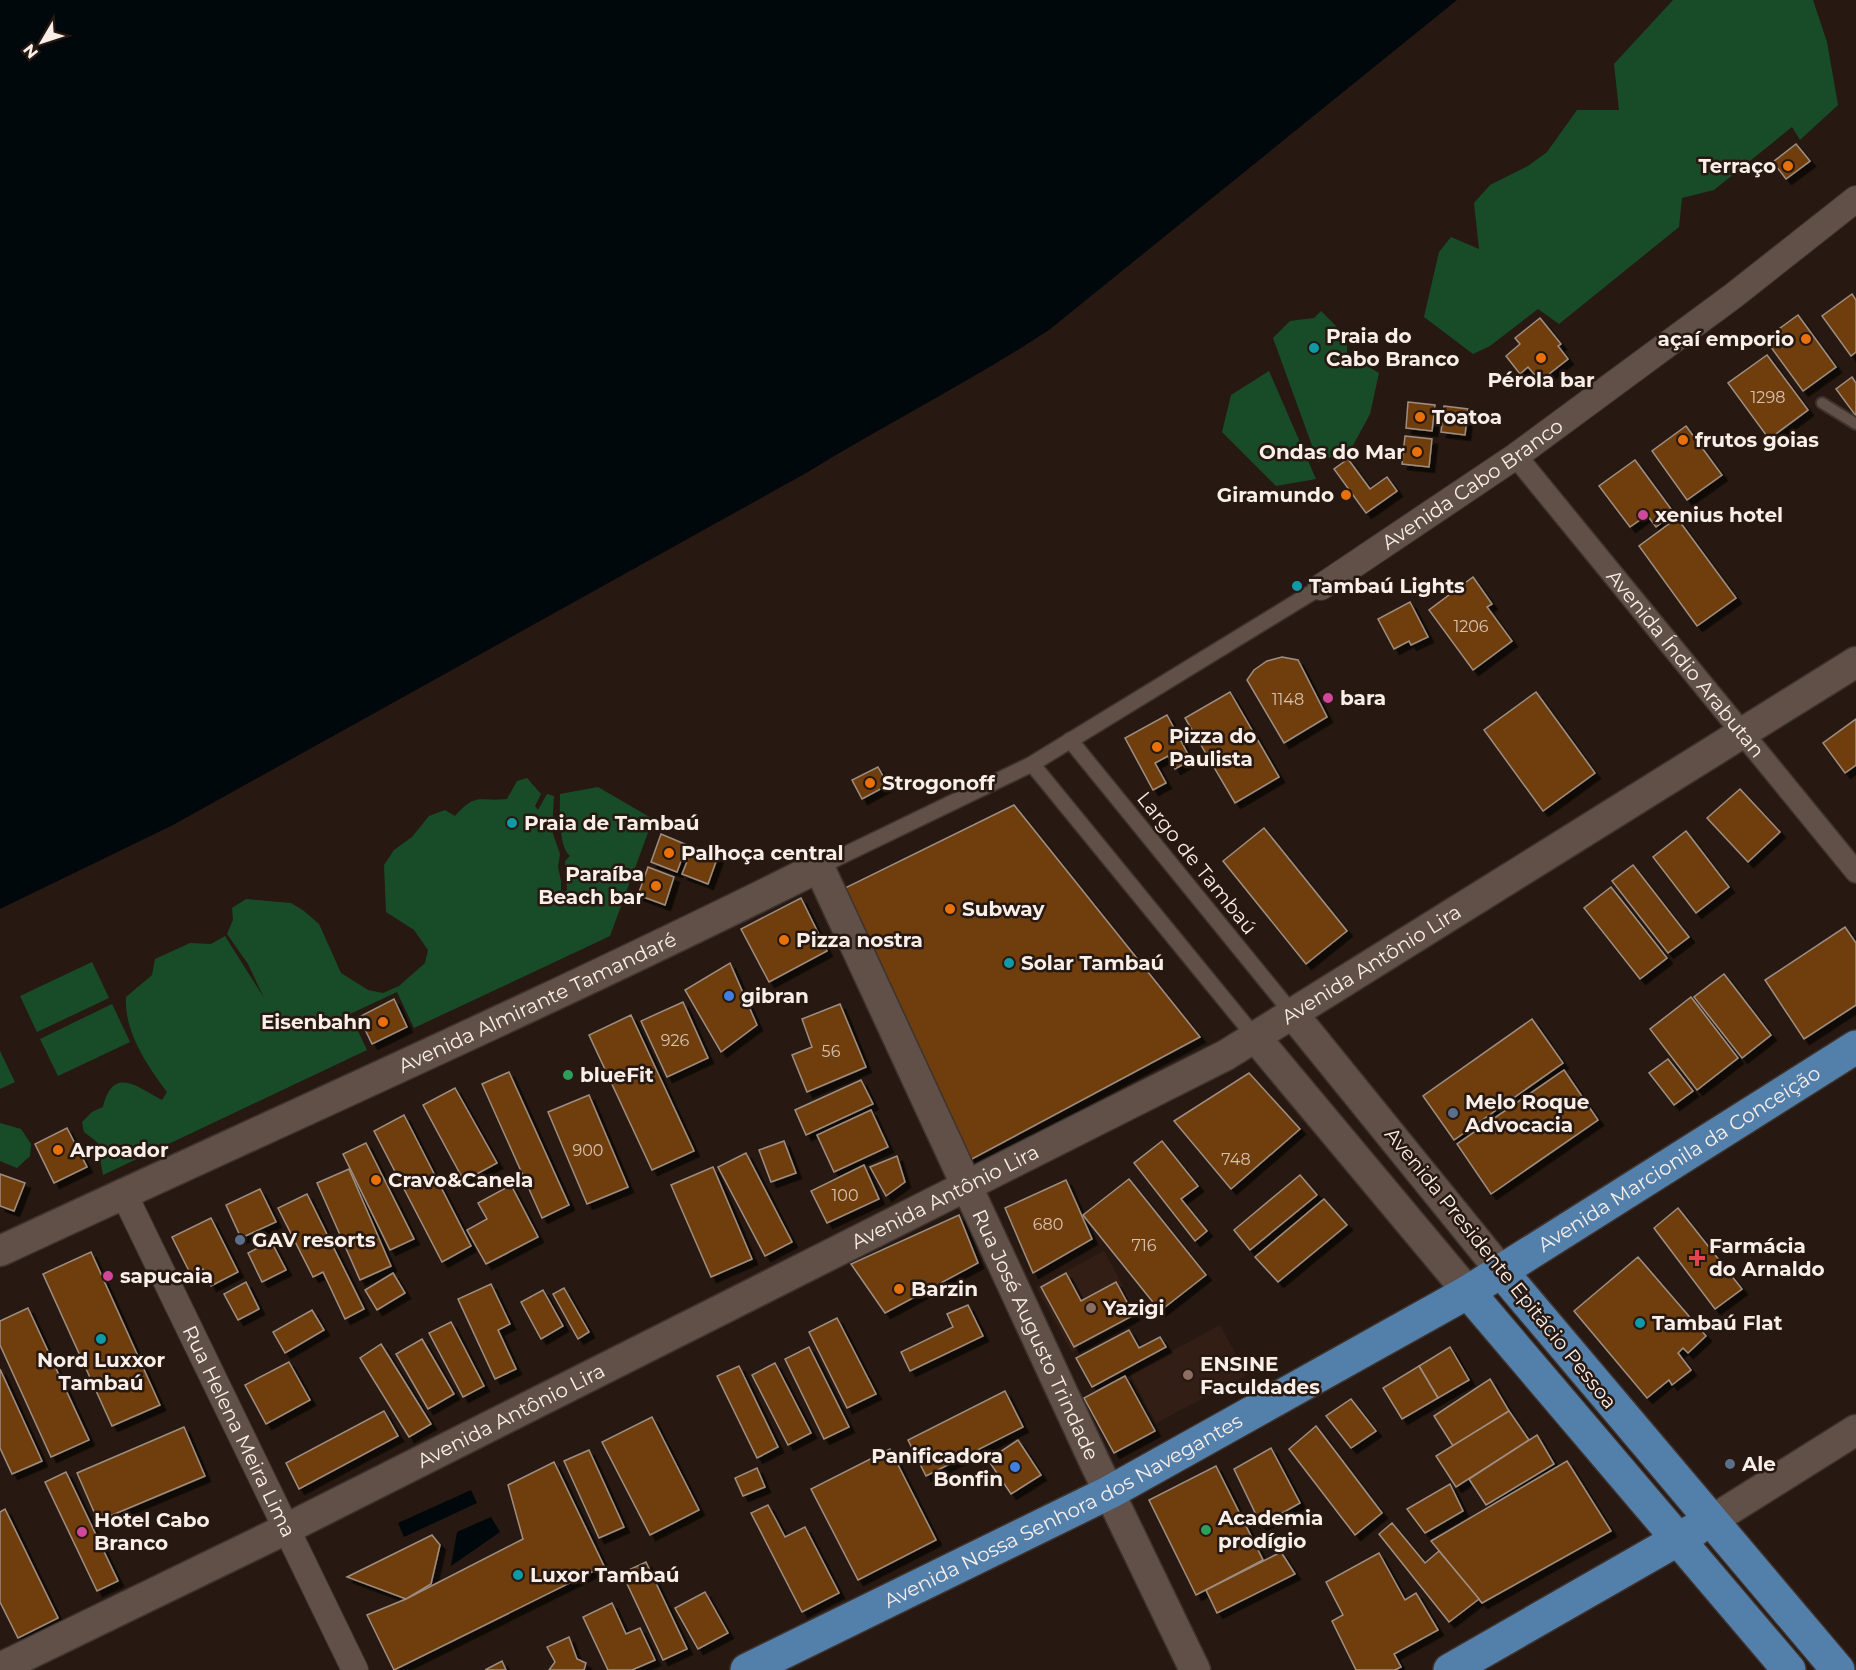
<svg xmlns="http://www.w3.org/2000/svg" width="1856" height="1670" viewBox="0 0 1856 1670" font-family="Montserrat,sans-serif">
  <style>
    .built { fill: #321e14 }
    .green { fill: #184c28 }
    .water { fill: #01080c }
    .building { fill: #703e0d; stroke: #9e8e82; stroke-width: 1.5; filter: url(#shadow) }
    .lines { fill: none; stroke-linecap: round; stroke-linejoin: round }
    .service-casing { stroke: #3e332f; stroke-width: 14 }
    .pedestrian-casing { stroke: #3e332f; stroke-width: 18 }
    .minor-casing { stroke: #3e332f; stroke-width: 24 }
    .tertiary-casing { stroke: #3e332f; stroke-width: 28 }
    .secondary-casing { stroke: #3e332f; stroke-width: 33 }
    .primary-casing { stroke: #3e332f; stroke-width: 36 }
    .service { stroke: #615047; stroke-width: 10 }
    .pedestrian { stroke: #615047; stroke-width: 15 }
    .minor { stroke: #615047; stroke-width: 21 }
    .tertiary { stroke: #615047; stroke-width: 26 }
    .secondary { stroke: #615047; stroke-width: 30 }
    .primary { stroke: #537fab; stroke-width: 33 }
    .food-dot { fill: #e8710a; stroke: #271911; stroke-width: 2 }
    .culture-dot { fill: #0f9aa8; stroke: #271911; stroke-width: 2 }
    .hotel-dot { fill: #d1479c; stroke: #271911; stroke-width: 2 }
    .shop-dot { fill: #3f7fe0; stroke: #271911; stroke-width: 2 }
    .leisure-dot { fill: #2e9e5b; stroke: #271911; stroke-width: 2 }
    .service-dot { fill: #5c6f8a; stroke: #271911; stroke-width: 2 }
    .health-dot { fill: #e0444e; stroke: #271911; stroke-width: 2 }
    .education-dot { fill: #8d6e63; stroke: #271911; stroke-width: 2 }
    .labels { text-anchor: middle; stroke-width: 5; stroke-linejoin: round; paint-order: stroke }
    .number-label { font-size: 16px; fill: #d7c3b2 }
    .poi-label { font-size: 20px; font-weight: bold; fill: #f9efe9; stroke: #271911; text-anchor: start }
    .street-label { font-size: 20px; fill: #f9efe9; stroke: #271911 }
  </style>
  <defs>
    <filter id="shadow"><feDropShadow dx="5.5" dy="5.5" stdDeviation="0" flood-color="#0009"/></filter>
  </defs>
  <rect width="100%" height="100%" fill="#271911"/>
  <g class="built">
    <path d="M1104,1251L1139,1316L1072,1352L1036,1287Z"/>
    <path d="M1220,1325L1247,1375L1156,1423L1130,1374Z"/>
  </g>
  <g class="green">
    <path d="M1673,0H1813L1827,42L1838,105L1800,140L1792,127L1714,190L1682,198L1679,227L1559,324L1538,309L1490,346L1473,354L1424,317L1439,252L1451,237L1479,249L1474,203L1490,185L1528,166L1547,152L1577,110H1619L1614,64Z"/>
    <path d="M1321,311L1336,326L1334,340L1347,344V354L1379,373L1370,414L1351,449L1318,462L1273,338L1290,321L1314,318Z"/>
    <path d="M1269,371L1316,479L1276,486L1222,432L1231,395Z"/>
    <path d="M527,778L541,794L535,806L538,810L547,794L554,796L552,831L560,854L558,867L561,881V890L557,897L567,890L565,861L570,856C558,846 560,809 560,794L598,787L653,819L610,936L414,1028L397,992L350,1014L367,1050L103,1175L97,1142L84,1132L82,1122L92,1112L103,1107C113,1064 139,1088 162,1100L167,1092C147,1065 124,1032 126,997L152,975L155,959L190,943L211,944L225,936L264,998L248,964L227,934L233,920L232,908L246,899L291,903L304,911L319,924L341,973L368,990L383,993L399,986L425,963L428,950L414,930L386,912L384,865L394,850L412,837L429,816L445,810L455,816C477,792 478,802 507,799L517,781Z"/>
    <path d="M92,962L109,998L37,1032L20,996Z"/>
    <path d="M112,1004L130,1042L58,1076L40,1039Z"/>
    <path d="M0,1051L15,1082L0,1089Z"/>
    <path d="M0,1123L21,1129L31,1144L30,1156L17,1168L0,1161Z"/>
  </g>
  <g class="water">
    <path d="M0,0H1457L1049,330C971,381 887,423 808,472L173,825L0,909Z"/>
    <path d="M471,1490L477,1503L404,1537L398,1523Z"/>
    <path d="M491,1517L500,1532L451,1566L457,1532Z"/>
  </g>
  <g class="building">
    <path d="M1796,144L1810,161L1786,179L1773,162Z"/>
    <path d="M1852,294L1856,300V352L1851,356L1822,316Z"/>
    <path d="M1798,315L1836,367L1803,391L1765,339Z"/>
    <path d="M1540,318L1561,344L1558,346L1568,359L1540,381L1528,367L1520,374L1506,356L1520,344L1515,338Z"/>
    <path d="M1767,355L1808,410L1769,439L1728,383Z"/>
    <path d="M1852,377L1856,383V416L1836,389Z"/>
    <path d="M1408,402L1435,405L1432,431L1406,428Z"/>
    <path d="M1444,406L1468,409L1465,435L1441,432Z"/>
    <path d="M1686,426L1722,475L1687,500L1652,451Z"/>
    <path d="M1405,436L1432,439L1429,467L1402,464Z"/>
    <path d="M1348,459L1370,489L1387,477L1397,491L1366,513L1334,469Z"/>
    <path d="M1635,460L1674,513L1656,527L1647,515L1630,527L1599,486Z"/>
    <path d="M1677,518L1736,598L1697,626L1639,546Z"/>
    <path d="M1473,577L1492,604L1487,607L1512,641L1473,670L1429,610Z"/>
    <path d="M1410,602L1428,637L1411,645L1409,641L1394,649L1378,619Z"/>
    <path d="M1282,657L1298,660L1327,717L1284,743L1247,680L1254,670L1267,661Z"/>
    <path d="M1230,692L1279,777L1235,803L1185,718Z"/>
    <path d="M1536,692L1595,773L1543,811L1484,730Z"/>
    <path d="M1167,715L1191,760L1175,769L1168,756L1155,763L1166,783L1153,790L1125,738Z"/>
    <path d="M1856,719V765L1845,773L1823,743Z"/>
    <path d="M878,767L888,785L862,799L852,780Z"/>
    <path d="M1740,789L1780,832L1748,862L1707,818Z"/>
    <path d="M1014,805L1200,1037L970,1160L843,889Z"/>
    <path d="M1264,828L1347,931L1306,964L1223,861Z"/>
    <path d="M1686,831L1729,887L1696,913L1653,857Z"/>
    <path d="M661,834L687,845L677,872L651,862Z"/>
    <path d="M693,847L718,856L708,884L682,874Z"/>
    <path d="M1633,865L1689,937L1668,953L1612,881Z"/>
    <path d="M648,867L674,877L665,905L638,895Z"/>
    <path d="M1611,887L1667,958L1640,979L1584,908Z"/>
    <path d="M801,898L827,951L769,982L741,929Z"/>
    <path d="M1845,927L1856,943V1005L1804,1039L1765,980Z"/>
    <path d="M730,963L757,1025L721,1052L685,990Z"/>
    <path d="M1724,974L1771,1035L1742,1058L1694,997Z"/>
    <path d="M1691,997L1738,1058L1697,1090L1650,1029Z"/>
    <path d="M394,999L407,1027L372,1044L359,1017Z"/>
    <path d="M683,1002L708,1058L667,1077L641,1021Z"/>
    <path d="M840,1004L866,1067L807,1092L792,1055L812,1047L802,1019Z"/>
    <path d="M631,1015L694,1151L652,1170L589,1035Z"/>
    <path d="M1532,1019L1563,1063L1454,1140L1423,1096Z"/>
    <path d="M1668,1059L1693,1091L1674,1105L1649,1073Z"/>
    <path d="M1564,1070L1598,1120L1491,1194L1457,1144Z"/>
    <path d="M509,1072L569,1205L542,1218L482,1084Z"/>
    <path d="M1249,1073L1300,1129L1231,1189L1174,1121Z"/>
    <path d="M861,1080L873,1104L806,1135L795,1110Z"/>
    <path d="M455,1088L497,1163L464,1181L423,1105Z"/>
    <path d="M589,1095L628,1187L587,1204L548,1112Z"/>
    <path d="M871,1110L888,1147L834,1172L817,1135Z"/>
    <path d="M404,1115L471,1246L442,1262L374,1131Z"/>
    <path d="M67,1128L87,1167L54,1183L35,1144Z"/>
    <path d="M784,1141L796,1173L771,1182L759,1150Z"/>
    <path d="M1162,1141L1198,1186L1181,1199L1207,1231L1195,1241L1134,1163Z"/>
    <path d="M366,1143L414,1239L390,1250L343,1154Z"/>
    <path d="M746,1153L792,1242L765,1256L718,1167Z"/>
    <path d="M897,1156L905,1182L886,1196L870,1167Z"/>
    <path d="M864,1165L879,1199L827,1223L811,1191Z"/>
    <path d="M713,1167L752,1259L711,1277L671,1185Z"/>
    <path d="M349,1169L391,1266L360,1280L317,1183Z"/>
    <path d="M0,1174L25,1183L14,1211L0,1206Z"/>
    <path d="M1300,1175L1317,1195L1250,1250L1234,1230Z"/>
    <path d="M1129,1179L1206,1275L1160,1311L1083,1215Z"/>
    <path d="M1066,1180L1092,1239L1033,1273L1005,1208Z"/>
    <path d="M511,1185L538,1237L486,1264L467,1230L487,1219L478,1203Z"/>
    <path d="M260,1189L276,1222L241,1238L226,1205Z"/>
    <path d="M307,1194L364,1309L345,1319L323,1272L313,1277L278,1208Z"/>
    <path d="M1324,1199L1347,1225L1278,1282L1255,1257Z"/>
    <path d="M1678,1208L1742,1289L1715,1309L1654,1228Z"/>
    <path d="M959,1215L978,1263L885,1313L851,1264Z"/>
    <path d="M211,1218L238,1272L211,1286L203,1269L191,1275L172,1237Z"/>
    <path d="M271,1241L286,1270L262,1282L248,1253Z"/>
    <path d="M91,1252L160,1405L112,1426L43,1274Z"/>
    <path d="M1638,1257L1706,1336L1688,1353L1683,1348L1678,1353L1691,1370L1672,1385L1669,1380L1647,1398L1574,1311Z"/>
    <path d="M393,1273L405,1293L377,1310L365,1290Z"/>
    <path d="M1066,1273L1081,1301L1116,1282L1134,1315L1074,1347L1041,1287Z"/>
    <path d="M246,1282L259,1309L238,1320L224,1294Z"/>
    <path d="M491,1284L510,1324L498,1330L516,1369L495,1379L458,1299Z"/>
    <path d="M564,1288L589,1332L578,1339L553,1294Z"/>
    <path d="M543,1290L563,1326L541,1339L521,1302Z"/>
    <path d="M968,1305L983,1336L910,1371L901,1352L953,1327L947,1314Z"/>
    <path d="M28,1308L89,1440L51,1457L0,1345V1321Z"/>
    <path d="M312,1310L324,1330L285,1353L273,1332Z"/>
    <path d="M837,1318L876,1394L847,1408L809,1332Z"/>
    <path d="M451,1322L484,1386L463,1397L429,1333Z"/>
    <path d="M1129,1330L1139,1348L1160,1337L1166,1347L1092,1387L1076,1358Z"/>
    <path d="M422,1339L454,1394L428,1409L396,1354Z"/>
    <path d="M381,1344L431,1424L409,1437L360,1358Z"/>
    <path d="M809,1347L849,1427L824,1439L785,1359Z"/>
    <path d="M1450,1347L1469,1380L1438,1398L1419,1366Z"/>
    <path d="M289,1362L310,1400L266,1424L245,1385Z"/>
    <path d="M775,1363L811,1433L788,1445L752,1375Z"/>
    <path d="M739,1366L778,1447L757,1458L717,1376Z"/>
    <path d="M1419,1366L1438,1398L1402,1419L1383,1388Z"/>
    <path d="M0,1369L42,1461L12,1474L0,1448Z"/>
    <path d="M1125,1376L1155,1431L1114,1453L1084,1398Z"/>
    <path d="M1490,1379L1509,1411L1453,1446L1434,1416Z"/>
    <path d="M1005,1391L1023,1427L926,1476L908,1440Z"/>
    <path d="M1351,1399L1376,1431L1351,1448L1326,1416Z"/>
    <path d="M384,1411L398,1436L299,1489L286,1463Z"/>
    <path d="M1509,1411L1529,1440L1456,1487L1436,1456Z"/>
    <path d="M652,1417L699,1510L650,1535L602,1442Z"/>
    <path d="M1316,1426L1382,1513L1355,1535L1289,1449Z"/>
    <path d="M184,1427L205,1476L98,1521L77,1473Z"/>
    <path d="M1537,1435L1554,1464L1486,1505L1469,1479Z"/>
    <path d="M1018,1440L1041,1475L1011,1494L988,1460Z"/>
    <path d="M1271,1448L1300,1503L1261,1525L1234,1469Z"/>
    <path d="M890,1449L936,1540L858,1580L811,1489Z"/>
    <path d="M589,1450L624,1527L599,1538L564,1461Z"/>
    <path d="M1567,1461L1611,1531L1482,1603L1431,1541Z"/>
    <path d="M554,1462L604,1566L394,1670L367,1615L406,1599L523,1539L508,1485Z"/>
    <path d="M1216,1466L1263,1560L1196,1595L1149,1500Z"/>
    <path d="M757,1468L765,1487L743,1496L735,1478Z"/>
    <path d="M66,1472L118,1581L97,1591L45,1482Z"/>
    <path d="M1450,1484L1463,1511L1425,1533L1407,1509Z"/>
    <path d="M768,1505L785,1537L805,1527L839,1593L802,1612L751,1513Z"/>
    <path d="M5,1509L58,1618L18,1638L0,1602V1512Z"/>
    <path d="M1392,1523L1425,1563L1439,1551L1479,1599L1449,1622L1379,1534Z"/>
    <path d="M432,1535L440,1545L431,1584L406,1599L347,1577Z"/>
    <path d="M1281,1552L1295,1574L1217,1613L1206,1590Z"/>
    <path d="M1379,1553L1405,1600L1416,1593L1438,1630L1394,1654L1401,1667L1395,1670H1356L1332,1621L1343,1615L1326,1582Z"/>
    <path d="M646,1562L687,1649L663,1660L622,1573Z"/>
    <path d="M705,1592L728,1633L698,1649L675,1608Z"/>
    <path d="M612,1603L626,1634L640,1628L655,1660L632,1670H608L583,1617Z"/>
    <path d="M569,1637L577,1659L586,1663L584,1670H549L555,1662L547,1647Z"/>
    <path d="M502,1661L506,1670H485Z"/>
  </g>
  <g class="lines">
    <g class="service-casing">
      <path id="service" d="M1822,403L1856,424"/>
    </g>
    <g class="pedestrian-casing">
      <g id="pedestrian">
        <path d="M1070,740L1292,1013"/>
        <path d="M1032,764L1255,1037"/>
        <path d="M819,867L1032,764L1321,587"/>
      </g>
    </g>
    <g class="minor-casing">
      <g id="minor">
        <path id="s1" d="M1516,456L1856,872"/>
      </g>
    </g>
    <g class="tertiary-casing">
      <g id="tertiary">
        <path id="s2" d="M1321,587L1516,456L1733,296L1856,199"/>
        <path id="s3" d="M123,1192L355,1670"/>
      </g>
    </g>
    <g class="secondary-casing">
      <g id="secondary">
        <path d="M1292,1013L1501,1271"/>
        <path d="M1255,1037L1468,1292"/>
        <path id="s4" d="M0,1251C273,1124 549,1002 819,867L1095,1463L1195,1670"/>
        <path d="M1711,1521L1856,1430"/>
        <path id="s5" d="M0,1668L286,1529L1226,1055L1856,662"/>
      </g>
    </g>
    <g class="primary-casing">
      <g id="primary">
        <path d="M1501,1271L1838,1670"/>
        <path d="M1468,1292L1789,1670"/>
        <path id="s6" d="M747,1670L1110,1492L1468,1292L1856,1047"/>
        <path d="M1450,1670L1696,1529"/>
      </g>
    </g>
    <use href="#service" class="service"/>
    <use href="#pedestrian" class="pedestrian"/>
    <use href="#minor" class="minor"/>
    <use href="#tertiary" class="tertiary"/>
    <use href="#secondary" class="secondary"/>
    <use href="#primary" class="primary"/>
  </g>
  <g class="food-dot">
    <circle cx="1788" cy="166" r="6"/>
    <circle cx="1806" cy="339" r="6"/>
    <circle cx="1541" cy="358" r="6"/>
    <circle cx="1420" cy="417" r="6"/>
    <circle cx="1683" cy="440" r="6"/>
    <circle cx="1417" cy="452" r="6"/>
    <circle cx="1346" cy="495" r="6"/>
    <circle cx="1157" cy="747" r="6"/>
    <circle cx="870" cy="783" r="6"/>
    <circle cx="669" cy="853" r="6"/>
    <circle cx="656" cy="886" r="6"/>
    <circle cx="950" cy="909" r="6"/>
    <circle cx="784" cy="940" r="6"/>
    <circle cx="383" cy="1022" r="6"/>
    <circle cx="58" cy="1150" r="6"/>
    <circle cx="376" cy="1180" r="6"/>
    <circle cx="899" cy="1289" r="6"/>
  </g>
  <g class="culture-dot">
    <circle cx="1314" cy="348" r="6"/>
    <circle cx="1297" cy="586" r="6"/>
    <circle cx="512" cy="823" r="6"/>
    <circle cx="1009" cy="963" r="6"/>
    <circle cx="1640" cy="1323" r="6"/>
    <circle cx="101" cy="1339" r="6"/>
    <circle cx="518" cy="1575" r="6"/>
  </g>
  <g class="hotel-dot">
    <circle cx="1643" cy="515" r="6"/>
    <circle cx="1328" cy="698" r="6"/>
    <circle cx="108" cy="1276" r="6"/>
    <circle cx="82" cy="1532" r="6"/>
  </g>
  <g class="shop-dot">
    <circle cx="729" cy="996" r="6"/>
    <circle cx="1015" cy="1467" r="6"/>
  </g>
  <g class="leisure-dot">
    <circle cx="568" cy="1075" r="6"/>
    <circle cx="1206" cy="1530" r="6"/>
  </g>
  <g class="service-dot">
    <circle cx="1453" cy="1113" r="6"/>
    <circle cx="240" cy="1240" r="6"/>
    <circle cx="1730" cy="1464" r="6"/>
  </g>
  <path class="health-dot" d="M1694 1249h6v6h6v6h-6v6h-6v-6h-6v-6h6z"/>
  <g class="education-dot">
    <circle cx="1091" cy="1308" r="6"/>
    <circle cx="1188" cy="1375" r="6"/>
  </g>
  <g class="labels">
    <g class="number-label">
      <text x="1768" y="403">1298</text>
      <text x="1471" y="632">1206</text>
      <text x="1288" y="705">1148</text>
      <text x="675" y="1046">926</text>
      <text x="831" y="1057">56</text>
      <text x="588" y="1156">900</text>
      <text x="1236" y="1165">748</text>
      <text x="845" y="1201">100</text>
      <text x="1048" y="1230">680</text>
      <text x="1144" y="1251">716</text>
    </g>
    <g class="poi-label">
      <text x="1776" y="173" text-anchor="end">Terraço</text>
      <text x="1326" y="343">Praia do<tspan x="1326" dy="23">Cabo Branco</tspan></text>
      <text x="1794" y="346" text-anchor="end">açaí emporio</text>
      <text x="1541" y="387" text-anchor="middle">Pérola bar</text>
      <text x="1432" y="424">Toatoa</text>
      <text x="1695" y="447">frutos goias</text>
      <text x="1405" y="459" text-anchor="end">Ondas do Mar</text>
      <text x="1334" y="502" text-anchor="end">Giramundo</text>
      <text x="1655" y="522">xenius hotel</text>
      <text x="1309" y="593">Tambaú Lights</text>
      <text x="1340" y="705">bara</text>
      <text x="1169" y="743">Pizza do<tspan x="1169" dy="23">Paulista</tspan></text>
      <text x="882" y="790">Strogonoff</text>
      <text x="524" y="830">Praia de Tambaú</text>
      <text x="681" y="860">Palhoça central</text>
      <text x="644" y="881" text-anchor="end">Paraíba<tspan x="644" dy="23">Beach bar</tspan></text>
      <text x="962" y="916">Subway</text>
      <text x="796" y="947">Pizza nostra</text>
      <text x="1021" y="970">Solar Tambaú</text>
      <text x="741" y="1003">gibran</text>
      <text x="371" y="1029" text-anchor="end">Eisenbahn</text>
      <text x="580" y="1082">blueFit</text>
      <text x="1465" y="1109">Melo Roque<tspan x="1465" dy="23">Advocacia</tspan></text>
      <text x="70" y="1157">Arpoador</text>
      <text x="388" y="1187">Cravo&amp;Canela</text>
      <text x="252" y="1247">GAV resorts</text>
      <text x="1709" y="1253">Farmácia<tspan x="1709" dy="23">do Arnaldo</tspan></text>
      <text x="120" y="1283">sapucaia</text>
      <text x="911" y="1296">Barzin</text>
      <text x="1103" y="1315">Yazigi</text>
      <text x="1652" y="1330">Tambaú Flat</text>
      <text x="101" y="1367" text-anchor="middle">Nord Luxxor<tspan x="101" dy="23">Tambaú</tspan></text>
      <text x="1200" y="1371">ENSINE<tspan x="1200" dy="23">Faculdades</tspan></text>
      <text x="1003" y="1463" text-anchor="end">Panificadora<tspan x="1003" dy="23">Bonfin</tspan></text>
      <text x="1742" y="1471">Ale</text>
      <text x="1218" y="1525">Academia<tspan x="1218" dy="23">prodígio</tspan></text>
      <text x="94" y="1527">Hotel Cabo<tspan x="94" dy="23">Branco</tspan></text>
      <text x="530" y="1582">Luxor Tambaú</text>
    </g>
    <g class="street-label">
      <text dy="7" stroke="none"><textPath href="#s2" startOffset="183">Avenida Cabo Branco</textPath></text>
      <text dy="7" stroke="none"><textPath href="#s1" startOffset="268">Avenida Índio Arabutan</textPath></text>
      <text transform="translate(1197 863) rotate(51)" y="7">Largo de Tambaú</text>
      <text dy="7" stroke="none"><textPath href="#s5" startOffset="1542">Avenida Antônio Lira</textPath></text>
      <text dy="7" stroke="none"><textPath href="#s4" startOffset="592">Avenida Almirante Tamandaré</textPath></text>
      <text dy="7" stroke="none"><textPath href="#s6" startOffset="1064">Avenida Marcionila da Conceição</textPath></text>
      <text dy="7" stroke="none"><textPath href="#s5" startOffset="1056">Avenida Antônio Lira</textPath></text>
      <text transform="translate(1501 1268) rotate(51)" y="7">Avenida Presidente Epitácio Pessoa</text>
      <text dy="7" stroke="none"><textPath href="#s4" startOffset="1420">Rua José Augusto Trindade</textPath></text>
      <text dy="7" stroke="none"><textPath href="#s5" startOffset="570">Avenida Antônio Lira</textPath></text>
      <text dy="7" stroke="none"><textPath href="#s3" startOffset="266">Rua Helena Meira Lima</textPath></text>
      <text dy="7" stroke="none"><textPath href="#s6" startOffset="354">Avenida Nossa Senhora dos Navegantes</textPath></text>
    </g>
  </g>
  <g transform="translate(42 42) rotate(231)" stroke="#271911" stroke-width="4.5" paint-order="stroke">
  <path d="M0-4.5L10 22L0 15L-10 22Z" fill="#f9efe9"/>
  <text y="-9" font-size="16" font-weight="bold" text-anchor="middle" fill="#f9efe9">N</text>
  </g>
</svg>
